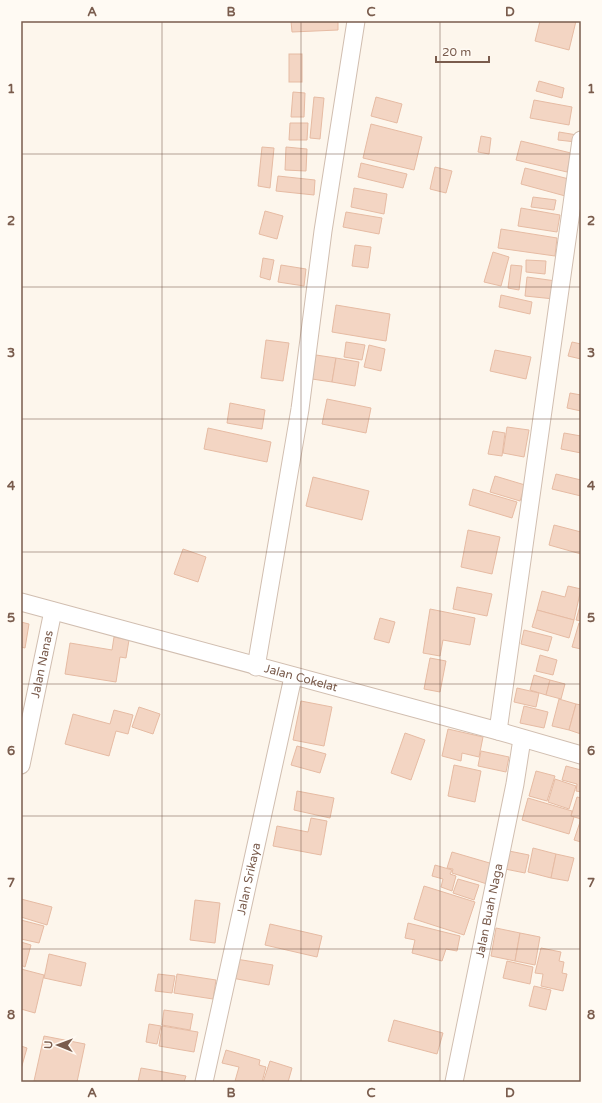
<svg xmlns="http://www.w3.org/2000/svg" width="602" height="1103" viewBox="0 0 602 1103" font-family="'Varela Round',sans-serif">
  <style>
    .building { fill: #f3d5c3; stroke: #e6bba3 }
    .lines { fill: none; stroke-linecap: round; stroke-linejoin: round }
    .minor-casing { stroke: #d1beb0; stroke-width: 19 }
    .minor { stroke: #fff; stroke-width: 17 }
    .grid { fill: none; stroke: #7a5c4d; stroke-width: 1; stroke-opacity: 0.55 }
    .labels { text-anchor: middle; stroke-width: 4; stroke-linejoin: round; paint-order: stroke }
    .street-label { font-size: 12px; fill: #7a5c4d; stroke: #fffaf3 }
    .neatline { fill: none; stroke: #7a5c4d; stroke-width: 1.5 }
    .grid-label { font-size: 13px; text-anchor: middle; font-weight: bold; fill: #7a5c4d }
  </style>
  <rect width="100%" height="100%" fill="#fdf6ec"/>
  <g class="building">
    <path d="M291,21H338V30L292,32Z"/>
    <path d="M540,21H576L569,50L535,41Z"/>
    <rect x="289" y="54" width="13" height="28"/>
    <path d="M539,81L564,88L562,98L536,91Z"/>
    <path d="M293,92L305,93L304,117H291Z"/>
    <path d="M314,97L324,98L320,139L310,138Z"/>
    <path d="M376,97L402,104L397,123L371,116Z"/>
    <path d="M534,100L572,107L569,125L530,118Z"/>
    <path d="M290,123H308L307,140H289Z"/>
    <path d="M371,124L422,137L414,170L363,158Z"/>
    <path d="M559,132L577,135L576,142L558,140Z"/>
    <path d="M481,136L491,138L489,154L478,152Z"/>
    <path d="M521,141L571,153L567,172L516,160Z"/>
    <path d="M262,147L274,148L270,188L258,186Z"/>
    <path d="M286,147L307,149L306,171L285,170Z"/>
    <path d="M361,163L407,174L403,188L358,177Z"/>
    <path d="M435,167L452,171L446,193L430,189Z"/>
    <path d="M525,168L573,180L569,197L521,184Z"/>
    <path d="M278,176L315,180L314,195L276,191Z"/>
    <path d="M354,188L387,194L384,214L351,207Z"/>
    <path d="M533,197L556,200L554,210L531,207Z"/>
    <path d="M521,208L560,215L557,232L518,226Z"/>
    <path d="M265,211L283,216L277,239L259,234Z"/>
    <path d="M346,212L382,218L379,234L343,227Z"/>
    <path d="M501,229L557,238L555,256L498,248Z"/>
    <path d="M355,245L371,247L368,268L352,266Z"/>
    <path d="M493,252L509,257L501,286L484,282Z"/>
    <path d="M263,258L274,260L270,280L260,277Z"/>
    <path d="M526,260L546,261L545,274L526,272Z"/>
    <path d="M281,265L306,269L304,286L278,282Z"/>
    <path d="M511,265L522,266L519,290L508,288Z"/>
    <path d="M527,277L556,281L554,299L525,296Z"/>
    <path d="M501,295L532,302L530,314L499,307Z"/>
    <path d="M336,305L390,314L386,341L332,332Z"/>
    <path d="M266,340L289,343L283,381L261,378Z"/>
    <path d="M346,342L365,345L362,360L344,357Z"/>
    <path d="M572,342L581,344V359L568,356Z"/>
    <path d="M369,345L385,349L381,371L364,367Z"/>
    <path d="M495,350L531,357L526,379L490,371Z"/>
    <path d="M316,355L336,358L332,382L312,379Z"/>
    <path d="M336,358L359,362L355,386L332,382Z"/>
    <path d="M570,393L581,395V411L567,408Z"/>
    <path d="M327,399L371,408L366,433L322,424Z"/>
    <path d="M230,403L265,410L262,429L227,423Z"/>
    <path d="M507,427L529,430L524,457L503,453Z"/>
    <path d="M208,428L271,442L267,462L204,449Z"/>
    <path d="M493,431L505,433L502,456L488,454Z"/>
    <path d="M564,433L581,436V453L561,449Z"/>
    <path d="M556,474L581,480V496L552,489Z"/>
    <path d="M495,476L525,485L520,501L490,492Z"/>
    <path d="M313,477L369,491L362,520L306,506Z"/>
    <path d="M473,489L517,502L512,518L469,505Z"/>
    <path d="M554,525L581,532V554L549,545Z"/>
    <path d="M468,530L500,537L492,574L461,567Z"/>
    <path d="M183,549L206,557L198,582L174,574Z"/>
    <path d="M568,586L581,589L574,620L537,610L542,591L565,597Z"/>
    <path d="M457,587L492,594L487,616L453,609Z"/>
    <path d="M581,602V621L576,620Z"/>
    <path d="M430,609L475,618L470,645L443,640L440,656L423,653Z"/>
    <path d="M537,610L574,620L569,638L532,627Z"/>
    <path d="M380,618L395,622L389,643L374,639Z"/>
    <path d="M21,622L29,624L25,648L21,647Z"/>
    <path d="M579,623L581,624V649L572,647Z"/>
    <path d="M524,630L552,637L548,651L521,644Z"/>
    <path d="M114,637L129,640L126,658L120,657L116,682L65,674L70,643L112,650Z"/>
    <path d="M540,655L557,660L553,675L536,671Z"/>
    <path d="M430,658L446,661L440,692L424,689Z"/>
    <path d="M534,675L550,680L546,695L530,690Z"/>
    <path d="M550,680L565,684L561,699L546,695Z"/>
    <path d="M517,688L539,693L536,707L514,702Z"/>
    <path d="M559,699L576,704L569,730L552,726Z"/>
    <path d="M301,701L332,707L324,746L293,740Z"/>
    <path d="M576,704L581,705V734L569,730Z"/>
    <path d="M524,706L548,712L544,728L520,723Z"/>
    <path d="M139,707L160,714L153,734L132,727Z"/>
    <path d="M114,710L133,715L128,734L116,731L109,756L65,744L73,714L110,724Z"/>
    <path d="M448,729L483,737L479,757L462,753L461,761L442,756Z"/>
    <path d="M405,733L425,740L411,780L391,773Z"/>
    <path d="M297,746L326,754L320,773L291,765Z"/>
    <path d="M481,751L509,757L506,772L478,766Z"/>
    <path d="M454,765L481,771L475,802L448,796Z"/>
    <path d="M566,766L581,770V792L576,791L577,784L562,780Z"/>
    <path d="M536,771L555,776L547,801L529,796Z"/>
    <path d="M555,779L576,786L569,809L548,802Z"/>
    <path d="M297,791L334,798L330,818L294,810Z"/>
    <path d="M577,797L581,798V842L574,840L581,819L571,816Z"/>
    <path d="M528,798L572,811L571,816L574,817L569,834L522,820Z"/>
    <path d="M311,818L327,821L321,855L273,846L277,826L308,832Z"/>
    <path d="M533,848L556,854L551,878L528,872Z"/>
    <path d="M509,851L529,855L525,873L505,869Z"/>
    <path d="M452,852L493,864L487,884L452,873L453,869L447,868Z"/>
    <path d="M556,854L574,858L568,881L551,878Z"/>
    <path d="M435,865L452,870L450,874L456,876L452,891L441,887L443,879L432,876Z"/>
    <path d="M458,879L479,885L474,900L453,893Z"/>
    <path d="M424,886L475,902L464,935L414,919Z"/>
    <path d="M21,899L52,907L47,925L21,917Z"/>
    <path d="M195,900L220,903L215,943L190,940Z"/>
    <path d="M21,920L44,926L39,943L21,939Z"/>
    <path d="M408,923L460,936L457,951L446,949L442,961L412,953L415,940L405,938Z"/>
    <path d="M270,924L322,936L317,957L265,945Z"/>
    <path d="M496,928L520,933L515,961L491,956Z"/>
    <path d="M520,933L540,937L535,965L515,961Z"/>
    <path d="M21,942L31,945L25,967L21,965Z"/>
    <path d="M541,948L561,952L559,961L564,962L562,973L567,974L563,991L541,986L543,974L535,973Z"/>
    <path d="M49,954L86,963L81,986L44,978Z"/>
    <path d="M236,959L273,965L269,985L232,978Z"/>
    <path d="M507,961L533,967L530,984L503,978Z"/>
    <path d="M21,969L44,975L35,1013L21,1009Z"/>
    <path d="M158,974L175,976L172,993L155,991Z"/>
    <path d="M177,974L216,980L213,999L174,993Z"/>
    <path d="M534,986L551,990L546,1010L529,1006Z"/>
    <path d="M164,1010L193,1014L190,1030L162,1025Z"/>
    <path d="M394,1020L443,1033L437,1054L388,1041Z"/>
    <path d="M149,1024L161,1026L157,1044L146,1042Z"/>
    <path d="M162,1026L198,1032L194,1052L159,1046Z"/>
    <path d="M44,1036L85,1044L77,1082H40L34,1081Z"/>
    <path d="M21,1046L27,1048L21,1069Z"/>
    <path d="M226,1050L260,1060L259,1065L266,1067L262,1082L235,1081L239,1067L222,1063Z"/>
    <path d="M270,1061L292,1068L288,1082H263Z"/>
    <path d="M141,1068L186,1076L184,1082H138Z"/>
  </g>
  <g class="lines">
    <g class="minor-casing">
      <g id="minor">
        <path id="s1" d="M21,602L498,731L581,755"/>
        <path d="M256,667L300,409L323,231L356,21"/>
        <path d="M498,731L581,140"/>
        <path id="s2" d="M21,765L53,611"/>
        <path id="s3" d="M204,1082L293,677"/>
        <path id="s4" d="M454,1082L515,784L522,739"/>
      </g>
    </g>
    <use href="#minor" class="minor"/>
  </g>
  <path class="grid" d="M162,21V1082M301,21V1082M440,21V1082M21,154H581M21,287H581M21,419H581M21,552H581M21,684H581M21,816H581M21,949H581"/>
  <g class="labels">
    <g class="street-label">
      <text dy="4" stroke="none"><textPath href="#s2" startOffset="103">Jalan Nanas</textPath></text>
      <text dy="4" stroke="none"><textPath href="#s1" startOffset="290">Jalan Cokelat</textPath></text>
      <text dy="4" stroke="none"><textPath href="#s3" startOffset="208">Jalan Srikaya</textPath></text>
      <text dy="4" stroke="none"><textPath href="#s4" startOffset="175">Jalan Buah Naga</textPath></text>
    </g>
  </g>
  <rect width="602" height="1103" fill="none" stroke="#fffaf3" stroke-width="44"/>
  <g transform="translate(58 1045) rotate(271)" stroke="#fffaf3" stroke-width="3" paint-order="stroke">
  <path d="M0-3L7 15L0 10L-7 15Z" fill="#7a5c4d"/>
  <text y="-6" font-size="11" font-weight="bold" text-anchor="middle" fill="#7a5c4d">U</text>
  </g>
  <path d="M436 56v6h53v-6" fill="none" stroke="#7a5c4d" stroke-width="2"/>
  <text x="442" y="56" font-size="12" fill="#7a5c4d" stroke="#fffaf3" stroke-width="3" paint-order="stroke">20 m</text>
  <rect x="22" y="22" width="558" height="1059" class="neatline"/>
  <g class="grid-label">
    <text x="92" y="16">A</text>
    <text x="231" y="16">B</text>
    <text x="371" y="16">C</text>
    <text x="510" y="16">D</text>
    <text x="11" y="93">1</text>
    <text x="591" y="93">1</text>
    <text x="11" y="225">2</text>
    <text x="591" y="225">2</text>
    <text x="11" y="357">3</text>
    <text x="591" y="357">3</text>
    <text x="11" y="490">4</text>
    <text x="591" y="490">4</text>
    <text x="11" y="622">5</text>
    <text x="591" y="622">5</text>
    <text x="11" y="755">6</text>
    <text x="591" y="755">6</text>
    <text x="11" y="887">7</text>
    <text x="591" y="887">7</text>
    <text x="11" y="1019">8</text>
    <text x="591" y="1019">8</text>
    <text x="92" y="1097">A</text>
    <text x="231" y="1097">B</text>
    <text x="371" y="1097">C</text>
    <text x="510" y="1097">D</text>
  </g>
</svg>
